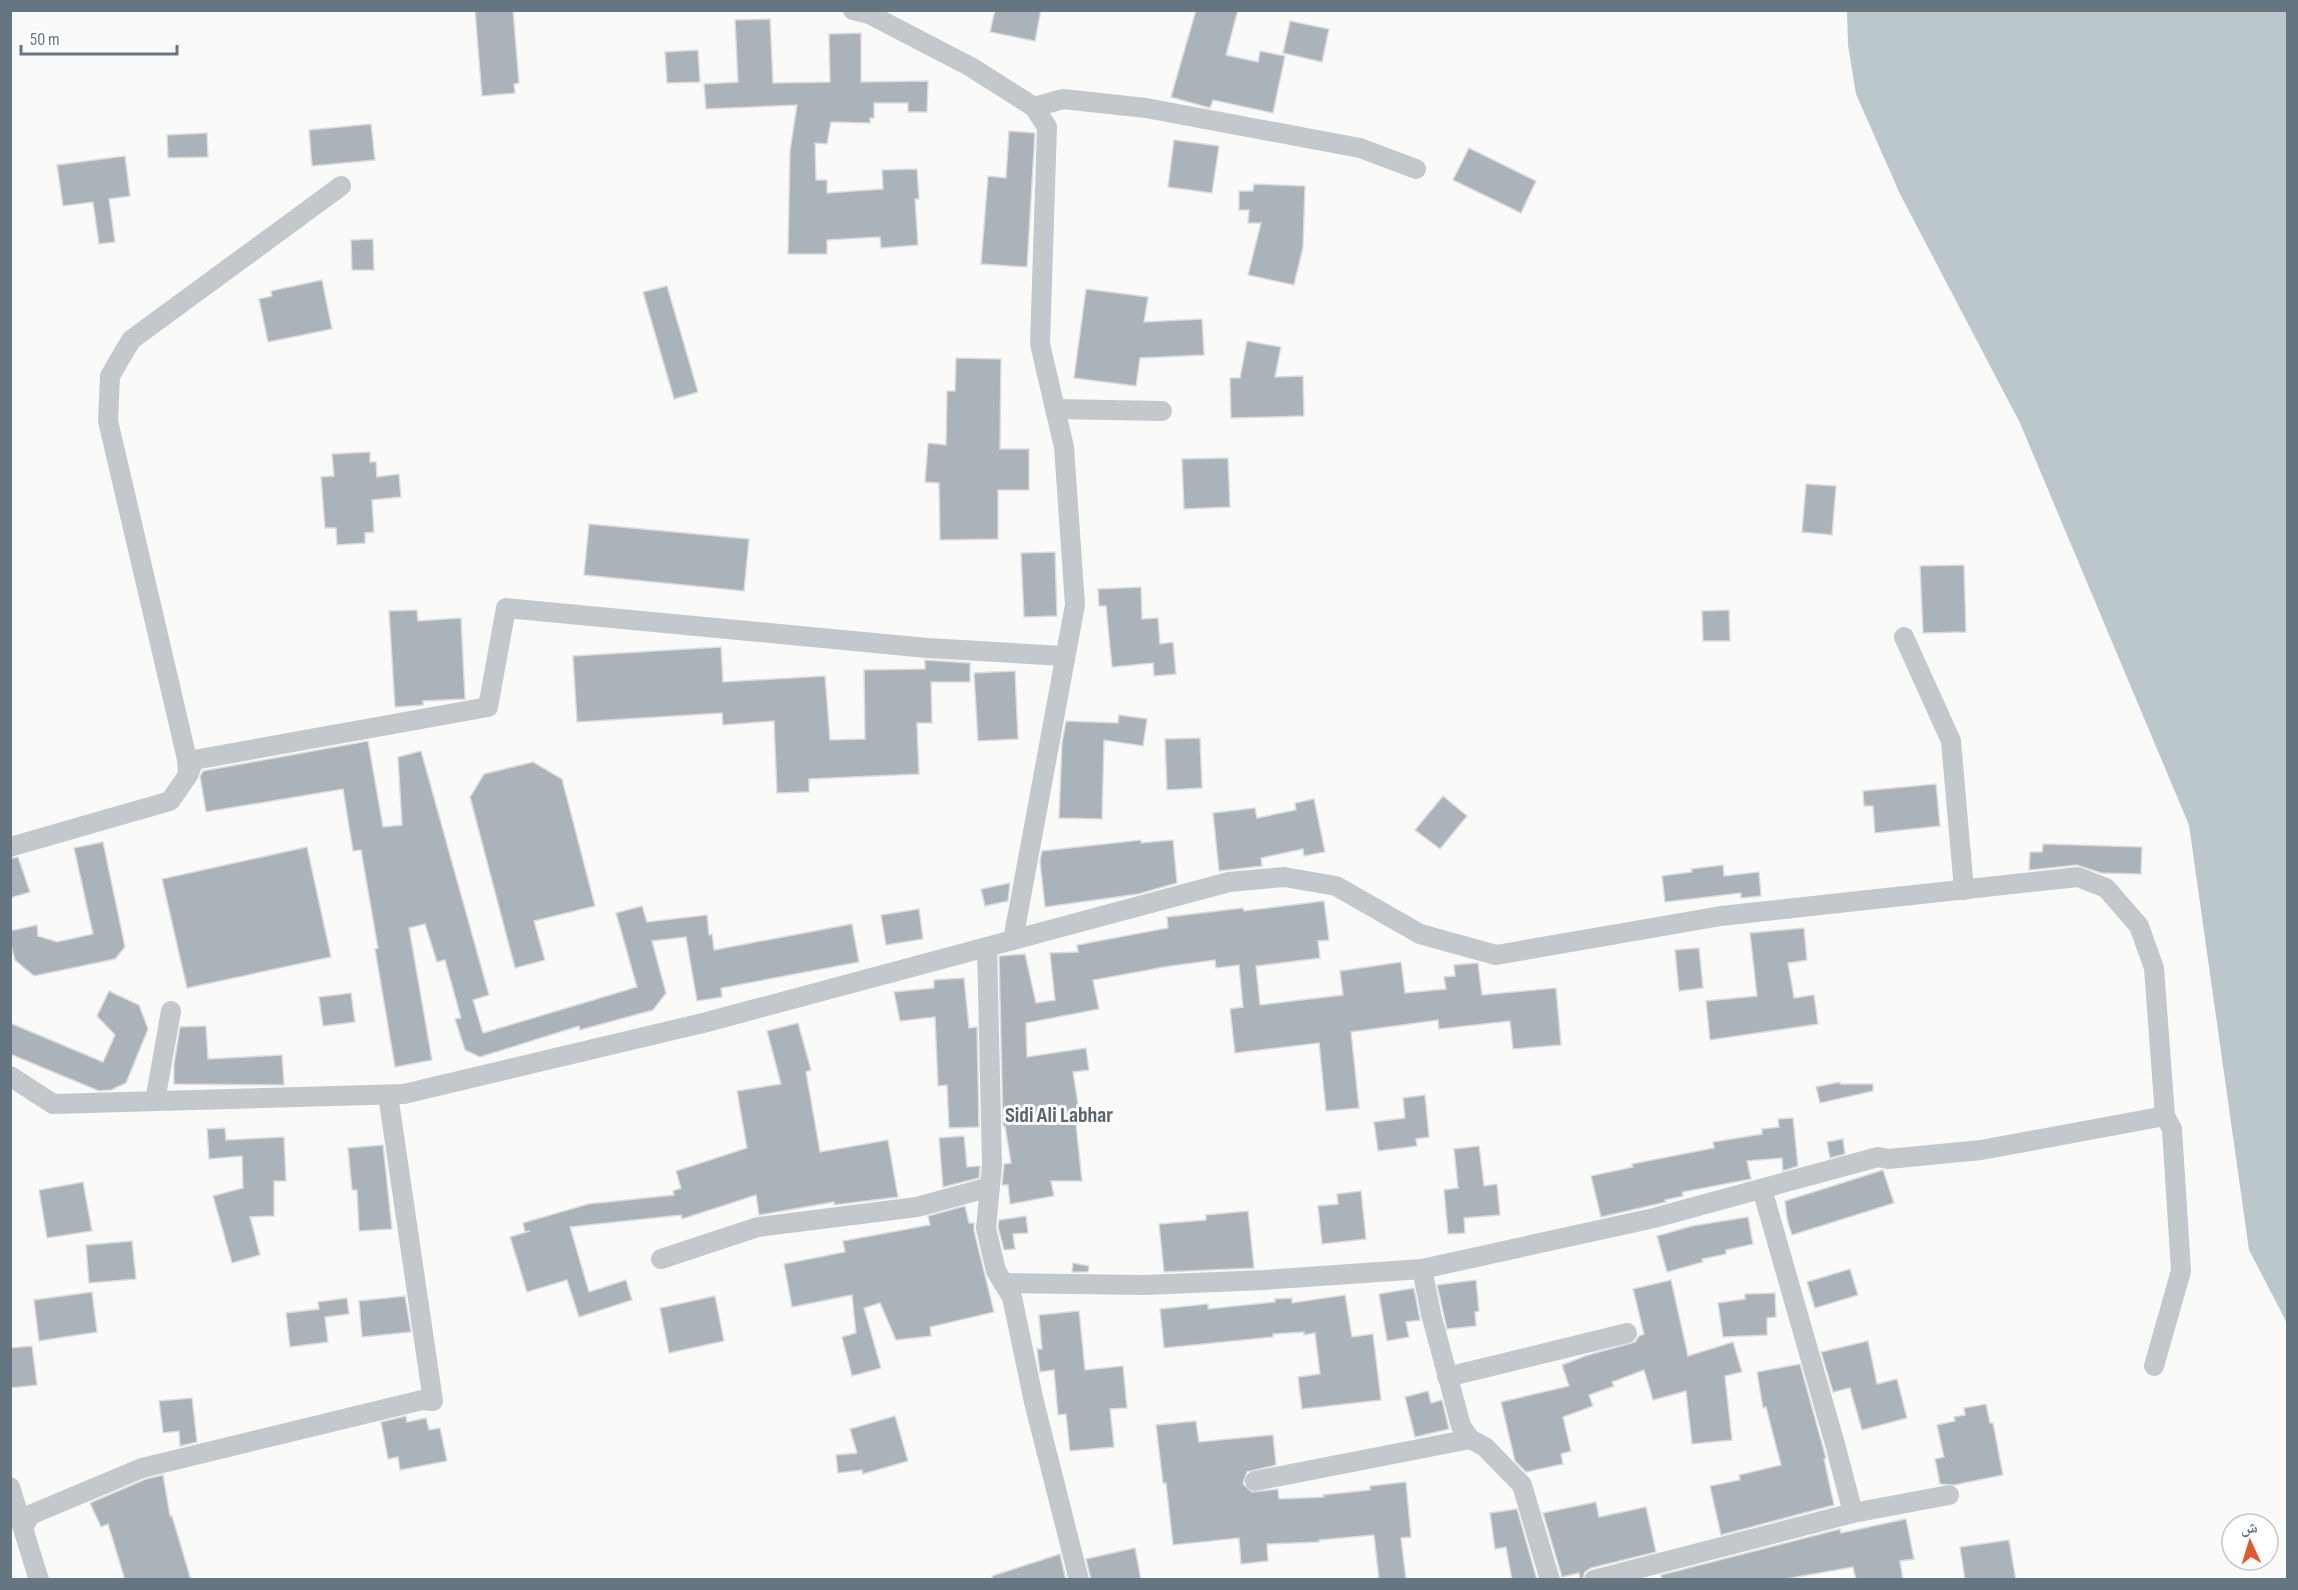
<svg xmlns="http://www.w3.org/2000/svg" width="2298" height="1590" viewBox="0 0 2298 1590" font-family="'Sofia Sans Condensed','Noto Naskh Arabic',sans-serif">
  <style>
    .water { fill: #bbc7cb }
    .building { fill: #aab3b9; stroke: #dcdcda; stroke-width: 1.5 }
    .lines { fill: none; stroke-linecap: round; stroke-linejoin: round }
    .minor { stroke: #c3c8cc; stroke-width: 20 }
    .labels { text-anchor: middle; stroke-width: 6; stroke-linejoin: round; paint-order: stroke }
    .district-label { font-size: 22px; font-weight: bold; fill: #57646e; stroke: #fff }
  </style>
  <rect width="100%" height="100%" fill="#fafaf8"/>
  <path class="water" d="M1847,11H2287V1323L2249,1250L2189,825L2020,423L1900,194L1856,94L1848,45Z"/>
  <g class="building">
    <path d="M475,10H513L519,83L514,84L515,93L482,96Z"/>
    <path d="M995,10H1041L1035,41L990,32Z"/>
    <path d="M1196,10H1238L1226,55L1258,62L1260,51L1285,56L1273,113L1213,100L1210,108L1171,97Z"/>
    <path d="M770,19L773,83L830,82L829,34L861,33V82L928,81L927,112H908V103H874V118H870V123L831,122L827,144L815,143L816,180H827V193L883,189L882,170L917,169L919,199H915L918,245L881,248L880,237L827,240V254H788L790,151L797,105L706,109L704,84L738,82L735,20Z"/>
    <path d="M1290,21L1329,29L1322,62L1283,53Z"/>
    <path d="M698,50L700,82L667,83L665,52Z"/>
    <path d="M371,124L375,160L312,166L309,130Z"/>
    <path d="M1009,131L1035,133L1027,267L981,264L988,176L1006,178Z"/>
    <path d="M207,133L208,157L168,158L167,135Z"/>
    <path d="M1174,140L1219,146L1212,193L1168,187Z"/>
    <path d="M1469,148L1536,181L1521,213L1453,180Z"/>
    <path d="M125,156L130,196L109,199L115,242L99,244L93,202L63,206L57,165Z"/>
    <path d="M1254,184L1305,186L1303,247L1294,285L1248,275L1261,223H1248L1249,210H1239V191H1253Z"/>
    <path d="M373,239L374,270H352L351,240Z"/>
    <path d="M322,280L332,329L268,342L259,299L272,296L271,291Z"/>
    <path d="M667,286L698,392L674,399L643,292Z"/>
    <path d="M1086,289L1148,297L1144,322L1202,319L1204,355L1140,358L1136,386L1074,378Z"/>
    <path d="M1247,341L1281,347L1275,377L1303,376L1304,416L1231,418L1230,378H1240Z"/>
    <path d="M956,358L1001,359L1000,449H1029V490H998V539L940,540L939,483L925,482L928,443L946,445L947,391H955Z"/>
    <path d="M370,452V462H376L377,477L399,474L401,497L372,500L374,532L365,533V543L337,545L336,528H325L321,477L334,476L332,454Z"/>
    <path d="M1228,458L1230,507L1184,509L1182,459Z"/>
    <path d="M1806,484L1836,486L1832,535L1802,532Z"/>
    <path d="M589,524L749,539L744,591L584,575Z"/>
    <path d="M1055,552L1057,616L1024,617L1021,553Z"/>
    <path d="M1964,565L1966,632L1923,633L1920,566Z"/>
    <path d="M1141,587L1142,619L1158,618L1160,644L1173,642L1176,674L1154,676L1153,663L1112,667L1106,606H1099L1098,589Z"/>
    <path d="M417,610L418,621L461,618L465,699L423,701V705L395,707L389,611Z"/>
    <path d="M1729,610L1730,641H1703L1702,611Z"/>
    <path d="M721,647L723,682L825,676L830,740L865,739L864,670L925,669V660L970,663V682H931L932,723H917L919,774L809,779V792L777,793L774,721L723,725L722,713L577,722L573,656Z"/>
    <path d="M1015,671L1018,739L978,741L974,673Z"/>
    <path d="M1119,715L1147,719L1143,746L1104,740L1102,819L1059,818L1062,743L1066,721L1118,723Z"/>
    <path d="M1200,738L1202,788L1167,790L1165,739Z"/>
    <path d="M368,741L383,827L402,825L398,757L421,751L489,995L473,1000L483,1033L637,987L616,913L642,906L647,922L707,915L709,935L712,934L714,950L852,924L859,962L721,988L722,997L697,1001L686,937L652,941L666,993L653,1010L580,1030L579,1026L480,1057L465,1050L455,1019L461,1018L445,960L437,962L425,924L409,928L432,1060L395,1067L375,949L378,948L361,850L353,851L343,789L206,812L200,776L203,771Z"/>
    <path d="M533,762L562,779L595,906L534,921L545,960L515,968L470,797L484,774Z"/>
    <path d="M1936,784L1940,826L1875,833L1873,806H1864L1863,791Z"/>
    <path d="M1443,796L1467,816L1440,849L1415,830Z"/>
    <path d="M1314,799L1325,852L1304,856L1303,849L1261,858L1262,866L1219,871L1213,813L1255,808L1257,818L1296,810L1295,803Z"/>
    <path d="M1141,840V843L1173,840L1177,883L1138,894L1045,907L1040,861L1042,851Z"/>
    <path d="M103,842L125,947L115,959L34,976L15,960L10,941V931L37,925L38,936L57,942L93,934L74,848Z"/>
    <path d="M2043,844L2142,847L2141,874L2101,873L2077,865L2029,870L2030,852H2042Z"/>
    <path d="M307,847L331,957L187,988L162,879Z"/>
    <path d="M18,857L30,892L10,898V859Z"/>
    <path d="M1723,865L1724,876L1759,872L1761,896L1741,898V893L1665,902L1662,876L1692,872L1691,869Z"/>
    <path d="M1010,883L1008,901L985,906L981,889Z"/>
    <path d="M1324,901L1329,940L1318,941L1320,958L1256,966L1260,1005L1343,995L1340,971L1401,962L1405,993L1446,989L1444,977L1455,976L1454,965L1478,963L1482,995L1556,988L1561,1045L1513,1049L1510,1021L1439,1029L1438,1020L1351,1032L1359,1108L1326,1111L1319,1043L1235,1053L1230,1009L1243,1007L1239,965L1216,968L1215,960L1170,966L1093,980L1099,1009L1026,1023L1027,1057L1086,1048L1089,1070L1073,1072L1081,1123L1076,1124L1082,1181H1051L1054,1196L1010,1204L1008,1185H1002L1004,1164L1011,1163L1005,1126H1003L999,956L1025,954L1036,1003L1055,1000L1050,953L1078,952L1077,945L1168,928L1167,917L1243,908L1244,911Z"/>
    <path d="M919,909L923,939L886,945L881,915Z"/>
    <path d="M1804,928L1807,960L1788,963L1794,998L1814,995L1818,1024L1710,1040L1706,1001L1757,996L1750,933Z"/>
    <path d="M1699,948L1703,988L1679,991L1675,950Z"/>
    <path d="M964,978L969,1028L977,1027L979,1127L949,1128L947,1085L938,1086L935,1017L900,1021L894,992L934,988V980Z"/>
    <path d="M109,991L139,1005L148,1029L126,1083L111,1090L99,1091L10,1054V1023L103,1062L115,1035L97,1016Z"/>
    <path d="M351,993L355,1022L323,1026L319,997Z"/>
    <path d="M798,1023L811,1070L806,1072L820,1152L888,1140L898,1197L834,1205V1202L759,1215L756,1195L682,1219L681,1215L570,1227L589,1292L626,1280L632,1300L579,1317L567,1280L527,1292L510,1237L530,1231L525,1232L523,1223L588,1204L674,1195L673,1191L681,1188L676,1171L747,1148L737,1091L781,1084L767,1031Z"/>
    <path d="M206,1026L208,1059L282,1055L284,1085L174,1084V1064L180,1027Z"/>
    <path d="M1840,1082V1084H1873V1091L1820,1103L1816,1087Z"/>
    <path d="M1425,1095L1429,1137L1416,1139L1417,1146L1378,1151L1374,1122L1405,1118L1403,1098Z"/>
    <path d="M1793,1118L1798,1166L1783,1171L1782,1158L1747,1161L1751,1179L1682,1192L1683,1196L1665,1200L1666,1202L1601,1217L1591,1176L1633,1167L1632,1164L1714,1148L1713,1142L1762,1134V1129L1779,1127L1778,1119Z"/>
    <path d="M225,1128L226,1140L284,1137L286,1181H274V1216L250,1217L260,1255L232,1263L213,1196L243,1188L242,1156L209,1159L207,1129Z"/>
    <path d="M964,1136L967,1167L980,1166L979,1178L943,1187L939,1138Z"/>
    <path d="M1843,1139L1845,1154L1830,1158L1827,1142Z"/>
    <path d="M383,1145L392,1229L359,1231L357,1190H352L348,1148Z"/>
    <path d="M1479,1146L1484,1186L1497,1184L1500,1215L1464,1218L1465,1233L1448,1234L1444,1190L1458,1188L1454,1149Z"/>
    <path d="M1883,1170L1894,1203L1792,1235L1787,1219L1785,1201Z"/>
    <path d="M83,1182L92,1231L47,1238L39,1190Z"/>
    <path d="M1361,1191L1366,1239L1322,1244L1318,1206L1338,1204L1337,1194Z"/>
    <path d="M965,1206L969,1223H974V1231L994,1312L930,1327L931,1336L896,1340L880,1303L864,1308L881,1368L852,1376L842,1337L856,1333L852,1295L792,1307L784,1264L845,1252L843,1241L930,1225L928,1216Z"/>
    <path d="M1248,1211L1254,1268L1164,1272L1159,1224L1206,1220V1215Z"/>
    <path d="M1026,1216L1028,1233L1013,1234L1015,1249L1004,1250L998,1227L999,1220Z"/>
    <path d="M1748,1217L1753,1244L1726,1250V1254L1702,1259L1703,1262L1667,1272L1657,1236L1692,1226Z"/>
    <path d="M132,1241L136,1279L89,1283L86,1245Z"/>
    <path d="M1073,1263L1089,1266L1088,1272H1072Z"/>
    <path d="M1850,1269L1858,1295L1815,1308L1807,1282Z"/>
    <path d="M1476,1280L1479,1311L1475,1312L1476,1326L1447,1329L1437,1285Z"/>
    <path d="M1671,1280L1688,1356L1733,1342L1742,1372L1725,1376L1732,1440L1692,1444L1686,1391L1653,1400L1644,1370L1612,1382L1614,1386L1589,1395L1593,1406L1563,1417L1571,1451L1561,1454L1563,1464L1526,1472L1515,1461L1501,1402L1569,1386L1562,1365L1588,1355L1635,1342L1639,1336L1644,1334L1633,1289Z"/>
    <path d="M1414,1288L1420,1320L1406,1322L1409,1337L1387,1341L1379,1294Z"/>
    <path d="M92,1292L97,1332L39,1341L34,1300Z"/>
    <path d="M1775,1293L1776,1317L1767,1318V1335L1723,1337L1718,1303L1745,1299V1294Z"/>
    <path d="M1345,1295L1352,1337L1373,1334L1381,1400L1302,1409L1298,1377L1320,1374L1315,1333L1304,1335V1332L1273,1334V1337L1164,1348L1160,1309L1208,1304V1309L1275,1302V1299L1292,1298V1303Z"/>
    <path d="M405,1296L411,1332L362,1337L359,1301Z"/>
    <path d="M715,1296L724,1341L669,1353L660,1308Z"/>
    <path d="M347,1298L349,1314L325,1317L328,1342L290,1347L286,1313L319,1309L318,1302Z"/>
    <path d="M1079,1311L1085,1370L1123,1366L1127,1408L1110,1409L1114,1447L1070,1451L1066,1414L1058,1415L1054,1370L1040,1372L1037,1349H1042L1039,1315Z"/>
    <path d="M1868,1341L1877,1384L1897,1379L1907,1418L1862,1430L1850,1388L1833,1392L1821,1352Z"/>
    <path d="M32,1346L37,1385L10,1388V1348Z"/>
    <path d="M1800,1364L1826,1458L1824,1459L1834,1505L1721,1535L1710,1486L1740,1480L1739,1475L1781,1465L1766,1407L1763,1408L1757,1372Z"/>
    <path d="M1428,1391L1431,1403L1442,1400L1449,1429L1415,1437L1405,1397Z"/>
    <path d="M192,1398L197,1442L180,1446L179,1431L163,1433L159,1401Z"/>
    <path d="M1986,1404L1990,1423H1993L2003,1475L1954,1485L1940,1484L1935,1459L1944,1457L1937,1425L1955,1421L1954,1417L1965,1415L1964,1408Z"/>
    <path d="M406,1416L407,1422L426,1418L429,1430L440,1428L447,1461L400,1470L398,1457L388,1459L381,1422Z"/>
    <path d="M895,1416L908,1461L863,1474L862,1470L838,1473L836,1455L857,1453L850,1429Z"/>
    <path d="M1196,1421L1199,1442L1273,1435L1276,1465L1247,1472L1243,1484L1252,1492L1278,1489L1279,1499L1324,1497L1323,1495L1370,1490V1486L1406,1482L1411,1537L1401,1538L1406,1580H1379L1374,1535L1319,1540V1542L1267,1544L1268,1561L1241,1564L1239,1538L1173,1545L1166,1483H1163L1156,1425Z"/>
    <path d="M163,1475L170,1516H172L191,1580H125L108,1524L101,1527L90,1503L146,1479Z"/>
    <path d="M1596,1502L1599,1517L1646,1507L1656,1552L1591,1568L1585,1572L1582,1580H1580L1579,1573L1562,1577L1543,1513Z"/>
    <path d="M1517,1509L1537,1580H1512L1506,1547L1495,1549L1490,1513Z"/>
    <path d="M1906,1519L1914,1559L1900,1561L1903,1580H1856L1853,1567L1779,1580H1662L1661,1575L1840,1529L1841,1533Z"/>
    <path d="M2009,1540L2016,1580H1965L1960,1547Z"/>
    <path d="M1135,1548L1141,1580H1091L1086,1559Z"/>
    <path d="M1060,1554L1066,1580H993L992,1576Z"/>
  </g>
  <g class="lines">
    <g class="minor">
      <path d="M853,10L869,14L971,67L1034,107L1047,127L1040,344L1064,447L1075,605L1013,940"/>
      <path d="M1034,107L1063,99L1146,108L1360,148L1416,169"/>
      <path d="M1055,409L1162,411"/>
      <path d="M1904,637L1951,741L1964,890"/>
      <path d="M188,775L194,760L488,707L506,608L927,648L1064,656"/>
      <path d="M10,847L170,801L188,775L187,759L108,421L110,376L131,340L341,186"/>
      <path d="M987,947L992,1165L986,1228L996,1271L1012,1297L1034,1402L1079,1580"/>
      <path d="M10,1076L53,1104L404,1094L707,1022L1229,882L1284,877L1336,886L1420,934L1496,955L1721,916L2078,877L2106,888L2139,926L2154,968L2165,1116L2172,1129L2181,1271L2154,1366"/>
      <path d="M155,1101L171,1011"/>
      <path d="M661,1259L758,1227L917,1207L990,1187"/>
      <path d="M1422,1269L1654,1218L1878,1157L1888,1159L1981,1150L2165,1116"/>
      <path d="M1003,1283L1145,1285L1264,1280L1422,1269L1431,1314L1461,1426L1470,1439L1485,1447L1522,1485L1550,1580"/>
      <path d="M1447,1377L1627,1333"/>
      <path d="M1255,1481L1470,1439"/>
      <path d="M10,1487L39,1580"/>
      <path d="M1853,1513L1949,1495"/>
      <path d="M23,1528L30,1515L142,1468L422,1400L433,1401L388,1095"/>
      <path d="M1594,1580L1853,1513L1835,1444L1762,1189"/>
    </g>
  </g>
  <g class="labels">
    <g class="district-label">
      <text x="1059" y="1122">Sidi Ali Labhar</text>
    </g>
  </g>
  <rect width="2298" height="1590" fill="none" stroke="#657683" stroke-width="24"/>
  <g transform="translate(2250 1542) rotate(356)"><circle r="28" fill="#ffffff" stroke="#c1c8cd" stroke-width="1.5"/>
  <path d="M0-4.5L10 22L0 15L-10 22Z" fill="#e4572e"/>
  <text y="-9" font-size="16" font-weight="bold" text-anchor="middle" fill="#657683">ش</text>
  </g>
  <path d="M21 45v9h156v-9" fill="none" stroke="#657683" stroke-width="3"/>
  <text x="30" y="45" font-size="18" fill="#657683" stroke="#ffffff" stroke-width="4.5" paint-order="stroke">50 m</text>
</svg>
